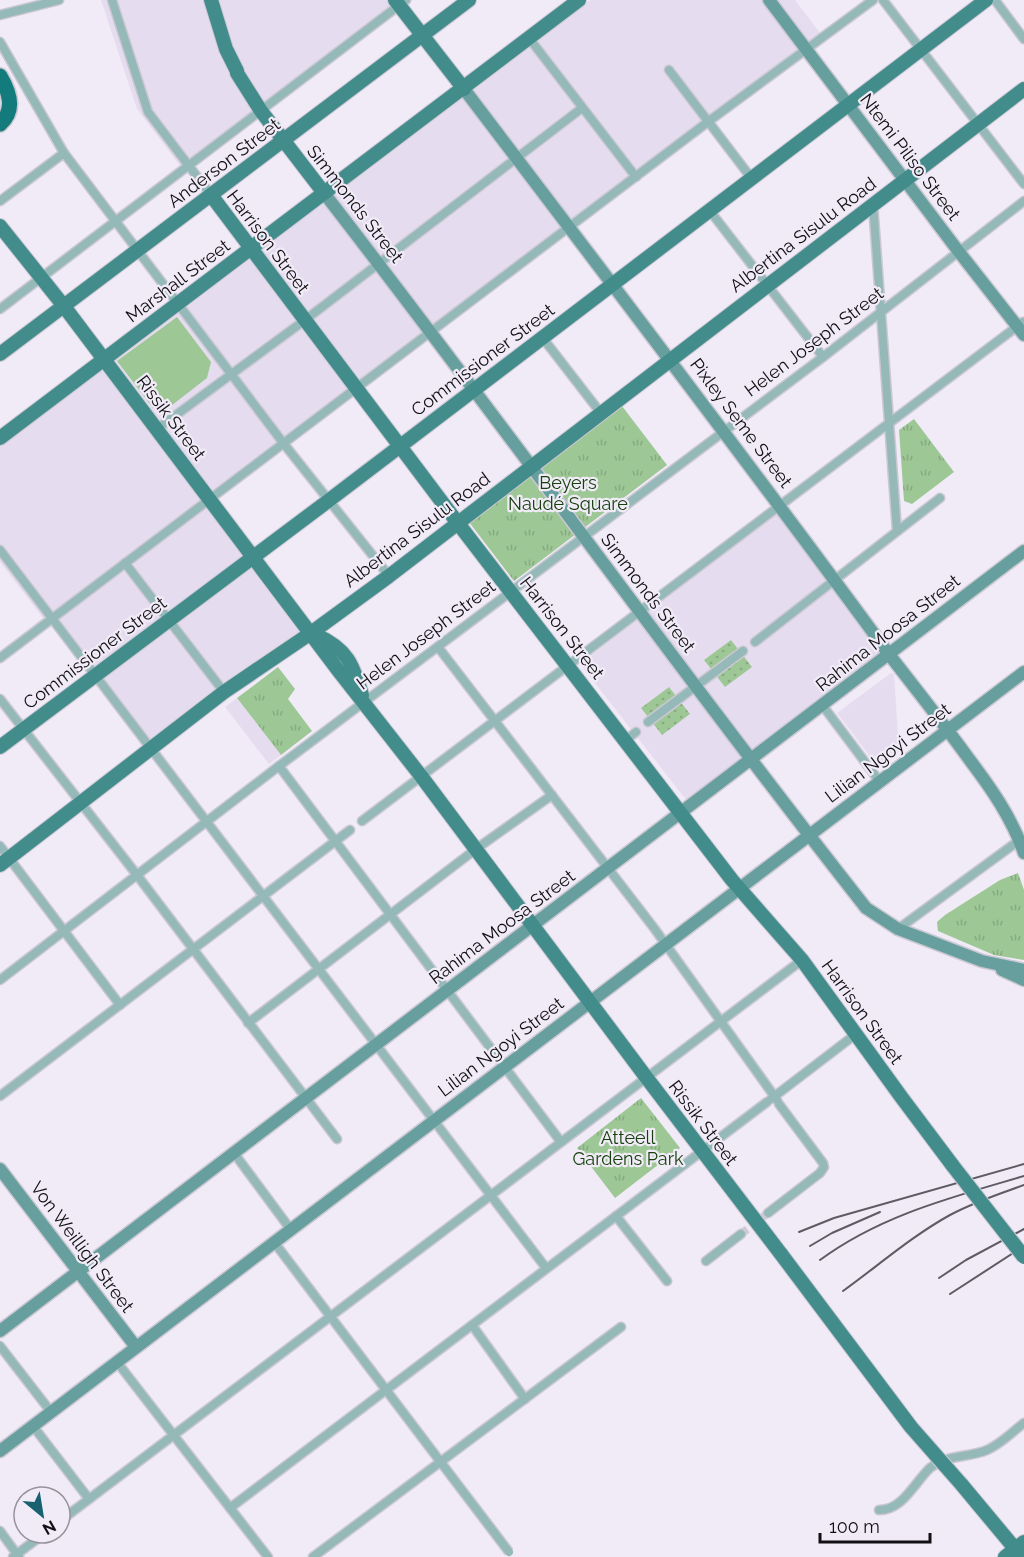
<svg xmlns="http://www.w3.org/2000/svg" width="1024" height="1557" viewBox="0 0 1024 1557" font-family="Raleway,sans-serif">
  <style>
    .built { fill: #e5ddef }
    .grass { fill: url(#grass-dots) }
    .park { fill: url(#park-tufts) }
    .garden { fill: #9ec796 }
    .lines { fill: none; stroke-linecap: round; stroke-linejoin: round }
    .street-tunnel { stroke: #cfcad5; stroke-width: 8; stroke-dasharray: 8 4; stroke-linecap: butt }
    .street-casing { stroke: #ccc8d3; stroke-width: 11 }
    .secondary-casing { stroke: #ccc8d3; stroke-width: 15 }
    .primary-casing { stroke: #ccc8d3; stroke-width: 16 }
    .highway-casing { stroke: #ccc8d3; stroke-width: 18 }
    .street { stroke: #95b9b8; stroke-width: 8 }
    .secondary { stroke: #679f9e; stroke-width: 12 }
    .primary { stroke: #428c8b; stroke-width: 14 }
    .highway { stroke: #137b7b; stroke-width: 15 }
    .rail { stroke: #5e5b62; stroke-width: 2 }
    .street-bridge-casing { stroke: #ccc8d3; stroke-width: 11; stroke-linecap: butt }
    .primary-bridge-casing { stroke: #ccc8d3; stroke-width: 16; stroke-linecap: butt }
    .street-bridge { stroke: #95b9b8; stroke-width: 8 }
    .primary-bridge { stroke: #428c8b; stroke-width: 14 }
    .labels { text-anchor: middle; stroke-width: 4.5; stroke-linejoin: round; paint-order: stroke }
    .street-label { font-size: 18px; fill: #110f13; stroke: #f0ebf7 }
    .park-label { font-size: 18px; fill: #16410d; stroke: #f0ebf7 }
  </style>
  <defs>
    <pattern id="grass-dots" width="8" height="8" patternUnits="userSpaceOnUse" patternTransform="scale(1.5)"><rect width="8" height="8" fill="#9ec796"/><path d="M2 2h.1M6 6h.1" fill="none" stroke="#87aa80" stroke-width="1.8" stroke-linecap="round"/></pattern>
    <pattern id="park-tufts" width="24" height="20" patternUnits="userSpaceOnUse" patternTransform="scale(1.5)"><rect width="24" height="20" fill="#9ec796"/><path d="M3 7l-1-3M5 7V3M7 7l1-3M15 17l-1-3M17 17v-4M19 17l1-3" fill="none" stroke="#87aa80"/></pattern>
  </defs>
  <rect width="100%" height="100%" fill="#f0ebf7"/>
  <g class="built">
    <path d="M101,0H402L181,167L137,109Z"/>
    <path d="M590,0H795L820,33L213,492L111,359Z"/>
    <path d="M109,361L313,627L156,746L59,620L0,664V651L43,618L0,562V444Z"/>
    <path d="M779,512L884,653L687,801L580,664Z"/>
    <path d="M891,673L894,674L899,751L878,767L837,713Z"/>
    <path d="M237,698L281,755L269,764L225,707Z"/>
  </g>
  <g class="grass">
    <path d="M731,640L752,667L725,687L704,660Z"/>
    <path d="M669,687L690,714L662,735L641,708Z"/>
  </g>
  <g class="park">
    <path d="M622,406L667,465L514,581L469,522Z"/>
    <path d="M914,419L954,472L912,504L904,501L899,430Z"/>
    <path d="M278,667L295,689L288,699L312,731L281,755L237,698Z"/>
    <path d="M1018,873L1024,890V960L994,955L938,931L937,922L945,915L1000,880Z"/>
    <path d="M641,1098L680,1148L615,1198L577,1148Z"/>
  </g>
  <path class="garden" d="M177,317L211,362L207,378L167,409L153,408L117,361Z"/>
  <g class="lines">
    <path class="street-tunnel" d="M741,1234L768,1213"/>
    <g class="street-casing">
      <g id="street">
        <path d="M112,0L148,112L211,195"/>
        <path d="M883,0L1024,184"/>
        <path d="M995,0L1024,39"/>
        <path d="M0,15L59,0"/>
        <path d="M529,38L636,177"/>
        <path d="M0,42L64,153L284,444L389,576"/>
        <path d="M669,70L752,179"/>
        <path d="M0,201L64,153"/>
        <path d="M873,204L897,531"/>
        <path d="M710,211L823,357"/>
        <path d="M0,309L406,0"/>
        <path d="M542,337L600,412"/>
        <path d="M157,429L305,320L582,108"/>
        <path d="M0,550L546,1268"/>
        <path d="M125,563L224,692"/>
        <path d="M755,642L940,498"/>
        <path d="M438,647L654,928L777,1100"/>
        <path d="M0,658L709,121L873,0"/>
        <path d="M0,699L137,875L337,1139"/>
        <path d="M823,706L880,782"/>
        <path d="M648,722L743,651"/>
        <path d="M626,740L636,732"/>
        <path d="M279,766L561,1142"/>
        <path d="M362,821L1023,322"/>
        <path d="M0,846L120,1005"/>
        <path d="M898,929L1021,839"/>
        <path d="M0,980L279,766L823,357L1024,201"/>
        <path d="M248,1023L476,849L552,795"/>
        <path d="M0,1096L350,830"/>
        <path d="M771,1099L856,1034"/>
        <path d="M234,1153L291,1230"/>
        <path d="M768,1213L820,1173L824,1167L823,1163L779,1104"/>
        <path d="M616,1216L667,1281"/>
        <path d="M274,1242L452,1477"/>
        <path d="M706,1261L741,1234"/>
        <path d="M472,1325L525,1399"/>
        <path d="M0,1346L51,1412"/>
        <path d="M117,1362L268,1557"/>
        <path d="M33,1426L89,1499"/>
        <path d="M230,1508L767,1102"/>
        <path d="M879,1510C903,1510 914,1483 930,1468C947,1454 968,1458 987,1450C1001,1444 1012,1432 1024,1423"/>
        <path d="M60,1521L802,960"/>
        <path d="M0,1531L19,1557"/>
        <path d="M13,1557L45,1533"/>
        <path d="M313,1557L621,1327"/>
      </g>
    </g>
    <g class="secondary-casing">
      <g id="secondary">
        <path d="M769,0L959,252L1024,335"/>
        <path d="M464,89C606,276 749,463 888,653C915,688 943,723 969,759C991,788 1012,818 1024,853"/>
        <path d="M324,193C508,430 681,673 866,908L898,929L927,940L982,961L1024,970"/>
        <path d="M1002,970L1024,980"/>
        <path d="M0,1169L136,1347"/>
        <path d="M0,1331L1024,551"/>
        <path d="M0,1451L1024,672"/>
      </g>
    </g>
    <g class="primary-casing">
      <g id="primary">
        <path d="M211,0L226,49L237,71"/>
        <path d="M395,0L464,89"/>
        <path d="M237,73L261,111L324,193"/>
        <path d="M211,195L457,522L732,880L802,960L902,1098L953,1166"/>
        <path d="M0,226L63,305L338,670L421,776L646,1077L781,1254"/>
        <path d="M0,354L469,0"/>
        <path d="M0,438L579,0"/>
        <path d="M316,635C347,649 353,664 362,695"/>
        <path d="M0,747L328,501L986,0"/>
        <path d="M0,865L224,692L311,633L389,576L1024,89"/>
        <path d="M962,1485L1022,1557"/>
        <path d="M1005,1557L1024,1542"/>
      </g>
    </g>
    <g class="highway-casing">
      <path id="highway" d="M0,76C9,91 16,110 0,124"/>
    </g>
    <use href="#street" class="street"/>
    <use href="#secondary" class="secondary"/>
    <use href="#primary" class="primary"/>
    <use href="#highway" class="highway"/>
    <g class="rail">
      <path d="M799,1232L834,1218L1024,1164"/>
      <path d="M810,1246L832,1233L880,1212"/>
      <path d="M820,1260C881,1215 953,1197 1024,1176"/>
      <path d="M939,1278L966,1260L1024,1229"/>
      <path d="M843,1291C879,1265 912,1236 950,1215C974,1202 999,1194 1024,1185"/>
      <path d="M950,1294L1024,1246"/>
    </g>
    <g class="street-bridge-casing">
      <path id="street-bridge" d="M452,1477L509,1552"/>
    </g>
    <g class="primary-bridge-casing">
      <g id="primary-bridge">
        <path d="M953,1166L1024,1257"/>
        <path d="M781,1254L911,1427L962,1485"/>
      </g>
    </g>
    <use href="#street-bridge" class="street-bridge"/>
    <use href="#primary-bridge" class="primary-bridge"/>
  </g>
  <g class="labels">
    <g class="street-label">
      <text transform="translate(910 157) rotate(53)" y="6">Ntemi Piliso Street</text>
      <text transform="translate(224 163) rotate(-37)" y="6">Anderson Street</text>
      <text transform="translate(355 204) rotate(52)" y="6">Simmonds Street</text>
      <text transform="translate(803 235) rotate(-37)" y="6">Albertina Sisulu Road</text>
      <text transform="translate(268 242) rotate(53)" y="6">Harrison Street</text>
      <text transform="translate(178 281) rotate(-37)" y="6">Marshall Street</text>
      <text transform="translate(814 342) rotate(-37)" y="6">Helen Joseph Street</text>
      <text transform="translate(483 360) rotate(-37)" y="6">Commissioner Street</text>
      <text transform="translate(171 418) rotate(53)" y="6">Rissik Street</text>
      <text transform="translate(741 423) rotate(53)" y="6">Pixley Seme Street</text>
      <text transform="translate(417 530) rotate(-37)" y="6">Albertina Sisulu Road</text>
      <text transform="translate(648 593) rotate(53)" y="6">Simmonds Street</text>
      <text transform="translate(562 628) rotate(52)" y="6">Harrison Street</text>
      <text transform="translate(888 633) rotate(-38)" y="6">Rahima Moosa Street</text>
      <text transform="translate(426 635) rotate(-37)" y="6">Helen Joseph Street</text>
      <text transform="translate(95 653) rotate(-37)" y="6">Commissioner Street</text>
      <text transform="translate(888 753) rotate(-37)" y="6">Lilian Ngoyi Street</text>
      <text transform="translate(502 927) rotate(-37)" y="6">Rahima Moosa Street</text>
      <text transform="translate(862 1012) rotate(54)" y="6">Harrison Street</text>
      <text transform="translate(501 1047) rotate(-37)" y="6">Lilian Ngoyi Street</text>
      <text transform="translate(703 1123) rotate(53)" y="6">Rissik Street</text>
      <text transform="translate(82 1247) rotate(53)" y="6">Von Weilligh Street</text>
    </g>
    <g class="park-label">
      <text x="568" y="489">Beyers<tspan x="568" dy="21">Naudé Square</tspan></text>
      <text x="628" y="1144">Atteell<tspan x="628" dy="21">Gardens Park</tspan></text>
    </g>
  </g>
  <g transform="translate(42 1515) rotate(150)"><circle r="28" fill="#f0ebf7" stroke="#97939c" stroke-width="1.5"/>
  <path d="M0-4.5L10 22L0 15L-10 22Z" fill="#196170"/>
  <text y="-9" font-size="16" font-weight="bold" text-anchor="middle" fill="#110f13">N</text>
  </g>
  <path d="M820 1533v9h110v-9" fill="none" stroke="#110f13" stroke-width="3"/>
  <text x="829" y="1533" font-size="18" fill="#110f13" stroke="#f0ebf7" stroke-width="4.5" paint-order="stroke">100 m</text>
</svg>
